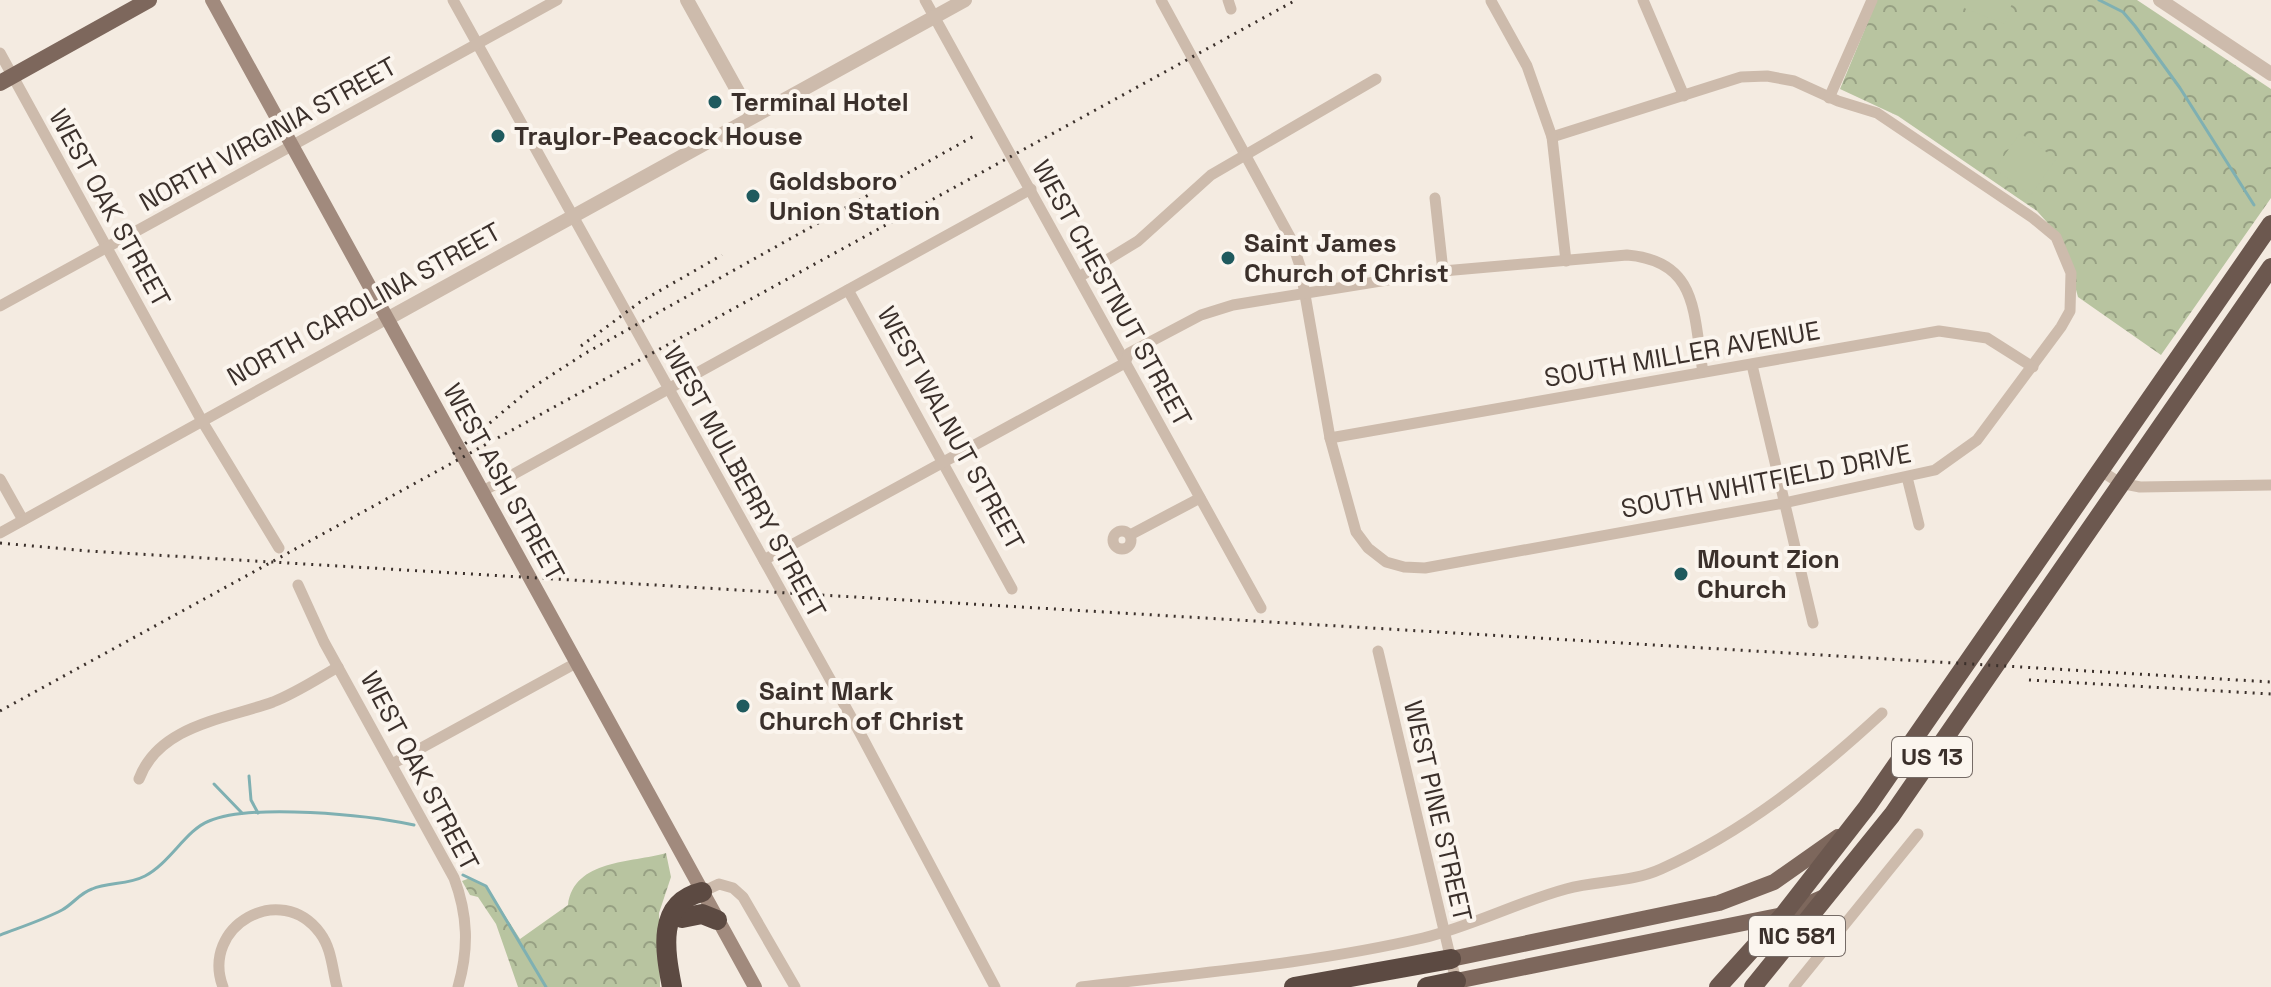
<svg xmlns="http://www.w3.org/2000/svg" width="2271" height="987" viewBox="0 0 2271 987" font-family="'Space Grotesk',sans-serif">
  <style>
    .forest { fill: url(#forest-crowns) }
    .garden { fill: #b8c4a0 }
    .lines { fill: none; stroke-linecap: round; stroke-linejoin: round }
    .stream { stroke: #7fb0b2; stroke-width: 3 }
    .minor { stroke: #cdbbac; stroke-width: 11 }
    .tertiary { stroke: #cdbbac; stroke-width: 14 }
    .secondary { stroke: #a18a7d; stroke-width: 14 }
    .primary { stroke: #7d675c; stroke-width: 16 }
    .trunk { stroke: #6c584f; stroke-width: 18 }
    .motorway { stroke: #5c4a42; stroke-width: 20 }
    .rail { stroke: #3b302b; stroke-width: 3; stroke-dasharray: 2 6; stroke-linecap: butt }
    .poi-dot { fill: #1f5a5e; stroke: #fbf5ee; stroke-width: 3 }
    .labels { text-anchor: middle; stroke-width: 8; stroke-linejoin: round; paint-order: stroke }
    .shield { fill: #fbf5ee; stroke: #756b66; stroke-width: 2 }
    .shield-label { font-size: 24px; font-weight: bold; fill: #3b302b }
    .poi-label { font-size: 26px; font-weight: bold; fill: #3b302b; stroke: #fbf5ee; text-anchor: start }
    .street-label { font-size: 26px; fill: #3b302b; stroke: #fbf5ee }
  </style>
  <defs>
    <pattern id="forest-crowns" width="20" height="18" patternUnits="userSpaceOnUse" patternTransform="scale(2)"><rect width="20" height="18" fill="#b8c4a0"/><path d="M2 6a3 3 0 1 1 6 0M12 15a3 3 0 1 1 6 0" fill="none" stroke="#97a083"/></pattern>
  </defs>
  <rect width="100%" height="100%" fill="#f4ebe1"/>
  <g class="forest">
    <path d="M1877,0H2137L2271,89V198L2161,355L2078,297L2062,239L2037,211L1898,116L1840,89Z"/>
    <path d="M666,853L671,877L659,913L660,987H518L496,924L478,897L470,895L462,881L470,878L486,886L520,939L568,905C574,859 632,863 666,853Z"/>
  </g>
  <g class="garden">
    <path d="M1967,0H2013L2005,24L1964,8Z"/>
    <path d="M2020,133L2056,159L2031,195L1995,169Z"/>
  </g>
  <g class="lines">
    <g class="stream">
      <path d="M2099,0L2123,12L2135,26L2180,88L2254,205"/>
      <path d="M249,776L251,800L258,813"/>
      <path d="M214,784L242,813"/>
      <path d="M463,875L486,886L546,987"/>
      <path d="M0,935C21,927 43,920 62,910C73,904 80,893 92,889C108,882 128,885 145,876C170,863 186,830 209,821C252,803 368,815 414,825"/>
    </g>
    <g class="minor">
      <path d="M453,0L860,733L995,987"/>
      <path d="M925,0L1261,608"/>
      <path d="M1161,0L1291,239L1300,266L1330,438L1356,532L1368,548L1386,562L1404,567L1425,568L1784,503L1935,470L1977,440L2061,327L2070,311L2071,273L2056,237L2033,218L1877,113L1838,101L1794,81L1767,76L1741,77L1552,137"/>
      <path d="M1228,0L1231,9"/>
      <path d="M1643,0L1684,96"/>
      <path d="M1491,1L1527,66L1552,137L1566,261"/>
      <path d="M0,53L202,421L279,548"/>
      <path d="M1829,98L1872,0"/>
      <path d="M1435,198L1443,271"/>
      <path d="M1079,277L1138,241L1211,175L1376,79"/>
      <path d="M848,290L1012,589"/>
      <path d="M0,306L557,0"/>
      <path d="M1752,365L1813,623"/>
      <path d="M1330,438L1939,331L1987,338L2033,367"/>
      <path d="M2101,471L2120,483L2140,487L2271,485"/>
      <path d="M1907,477L1919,525"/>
      <path d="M0,479L23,520"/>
      <path d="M483,491L1031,189"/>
      <circle cx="1122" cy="540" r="9"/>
      <path d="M0,533L387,319"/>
      <path d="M1130,535L1200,498"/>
      <path d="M764,560L1125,363L1129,353L1201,315L1233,305L1443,271L1627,255C1699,261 1693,314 1703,372"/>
      <path d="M298,585L324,642L454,878C468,915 469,949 458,987"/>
      <path d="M1378,651L1456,981"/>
      <path d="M392,764L576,663"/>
      <path d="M139,779C159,725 226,719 273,702C296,693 317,679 338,667"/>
      <path d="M702,892L719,884L733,888L743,897L795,987"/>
      <path d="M223,987C200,926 281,880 320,933C332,949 332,969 337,987"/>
      <path d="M1081,987C1195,973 1311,964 1423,938C1472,926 1518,902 1566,889C1598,880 1630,883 1661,869C1744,832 1816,774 1882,713"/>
      <path d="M1794,987L1918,834"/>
    </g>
    <g class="tertiary">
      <path d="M687,0L752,117"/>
      <path d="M2160,0L2271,74"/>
      <path d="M387,319L965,0"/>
    </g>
    <path class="secondary" d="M212,0L755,987"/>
    <g class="primary">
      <path d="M0,83L149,0"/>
      <path d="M1451,959L1719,903L1774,882L1838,837"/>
      <path d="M1456,981L1783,915L1824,897"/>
    </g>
    <g class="trunk">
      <path d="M1718,987L1783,915L1867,807L2271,224"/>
      <path d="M1753,987L1892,815L2271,267"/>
    </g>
    <g class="motorway">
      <path d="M682,918L702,914L717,920"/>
      <path d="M672,987C665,951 656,903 702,892"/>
      <path d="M1294,987L1451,959"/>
      <path d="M1427,987L1456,981"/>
    </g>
    <g class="rail">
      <path d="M581,346L640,302L722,255"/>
      <path d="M453,454L530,389L584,354L974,136"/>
      <path d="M0,543L88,551L2271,682"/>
      <path d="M2029,680L2271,694"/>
      <path d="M0,711L1296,0"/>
    </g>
  </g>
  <g class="poi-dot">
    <circle cx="715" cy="102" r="8"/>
    <circle cx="498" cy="136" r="8"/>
    <circle cx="753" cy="196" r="8"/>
    <circle cx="1228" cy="258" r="8"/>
    <circle cx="1681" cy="574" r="8"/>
    <circle cx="743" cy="706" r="8"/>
  </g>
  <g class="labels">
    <g class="shield">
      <rect x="1892" y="737" width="80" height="40" rx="6"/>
      <rect x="1749" y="916" width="96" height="40" rx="6"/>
    </g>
    <g class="shield-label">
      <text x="1932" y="765">US 13</text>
      <text x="1797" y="944">NC 581</text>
    </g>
    <g class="poi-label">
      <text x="731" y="111">Terminal Hotel</text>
      <text x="514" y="145">Traylor-Peacock House</text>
      <text x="769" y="190">Goldsboro<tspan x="769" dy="30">Union Station</tspan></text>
      <text x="1244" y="252">Saint James<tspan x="1244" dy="30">Church of Christ</tspan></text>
      <text x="1697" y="568">Mount Zion<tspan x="1697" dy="30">Church</tspan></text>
      <text x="759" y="700">Saint Mark<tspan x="759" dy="30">Church of Christ</tspan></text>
    </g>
    <g class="street-label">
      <text transform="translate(268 134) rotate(-29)" y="9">NORTH VIRGINIA STREET</text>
      <text transform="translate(110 208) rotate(61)" y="9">WEST OAK STREET</text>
      <text transform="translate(1112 293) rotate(61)" y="9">WEST CHESTNUT STREET</text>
      <text transform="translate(364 304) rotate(-29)" y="9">NORTH CAROLINA STREET</text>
      <text transform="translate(1682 354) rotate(-10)" y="9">SOUTH MILLER AVENUE</text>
      <text transform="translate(951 428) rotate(61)" y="9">WEST WALNUT STREET</text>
      <text transform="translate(1766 481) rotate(-11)" y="9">SOUTH WHITFIELD DRIVE</text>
      <text transform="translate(504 482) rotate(61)" y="9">WEST ASH STREET</text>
      <text transform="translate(745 482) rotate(61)" y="9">WEST MULBERRY STREET</text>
      <text transform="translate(420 771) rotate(62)" y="9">WEST OAK STREET</text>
      <text transform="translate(1438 811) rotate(77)" y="9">WEST PINE STREET</text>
    </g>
  </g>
</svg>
